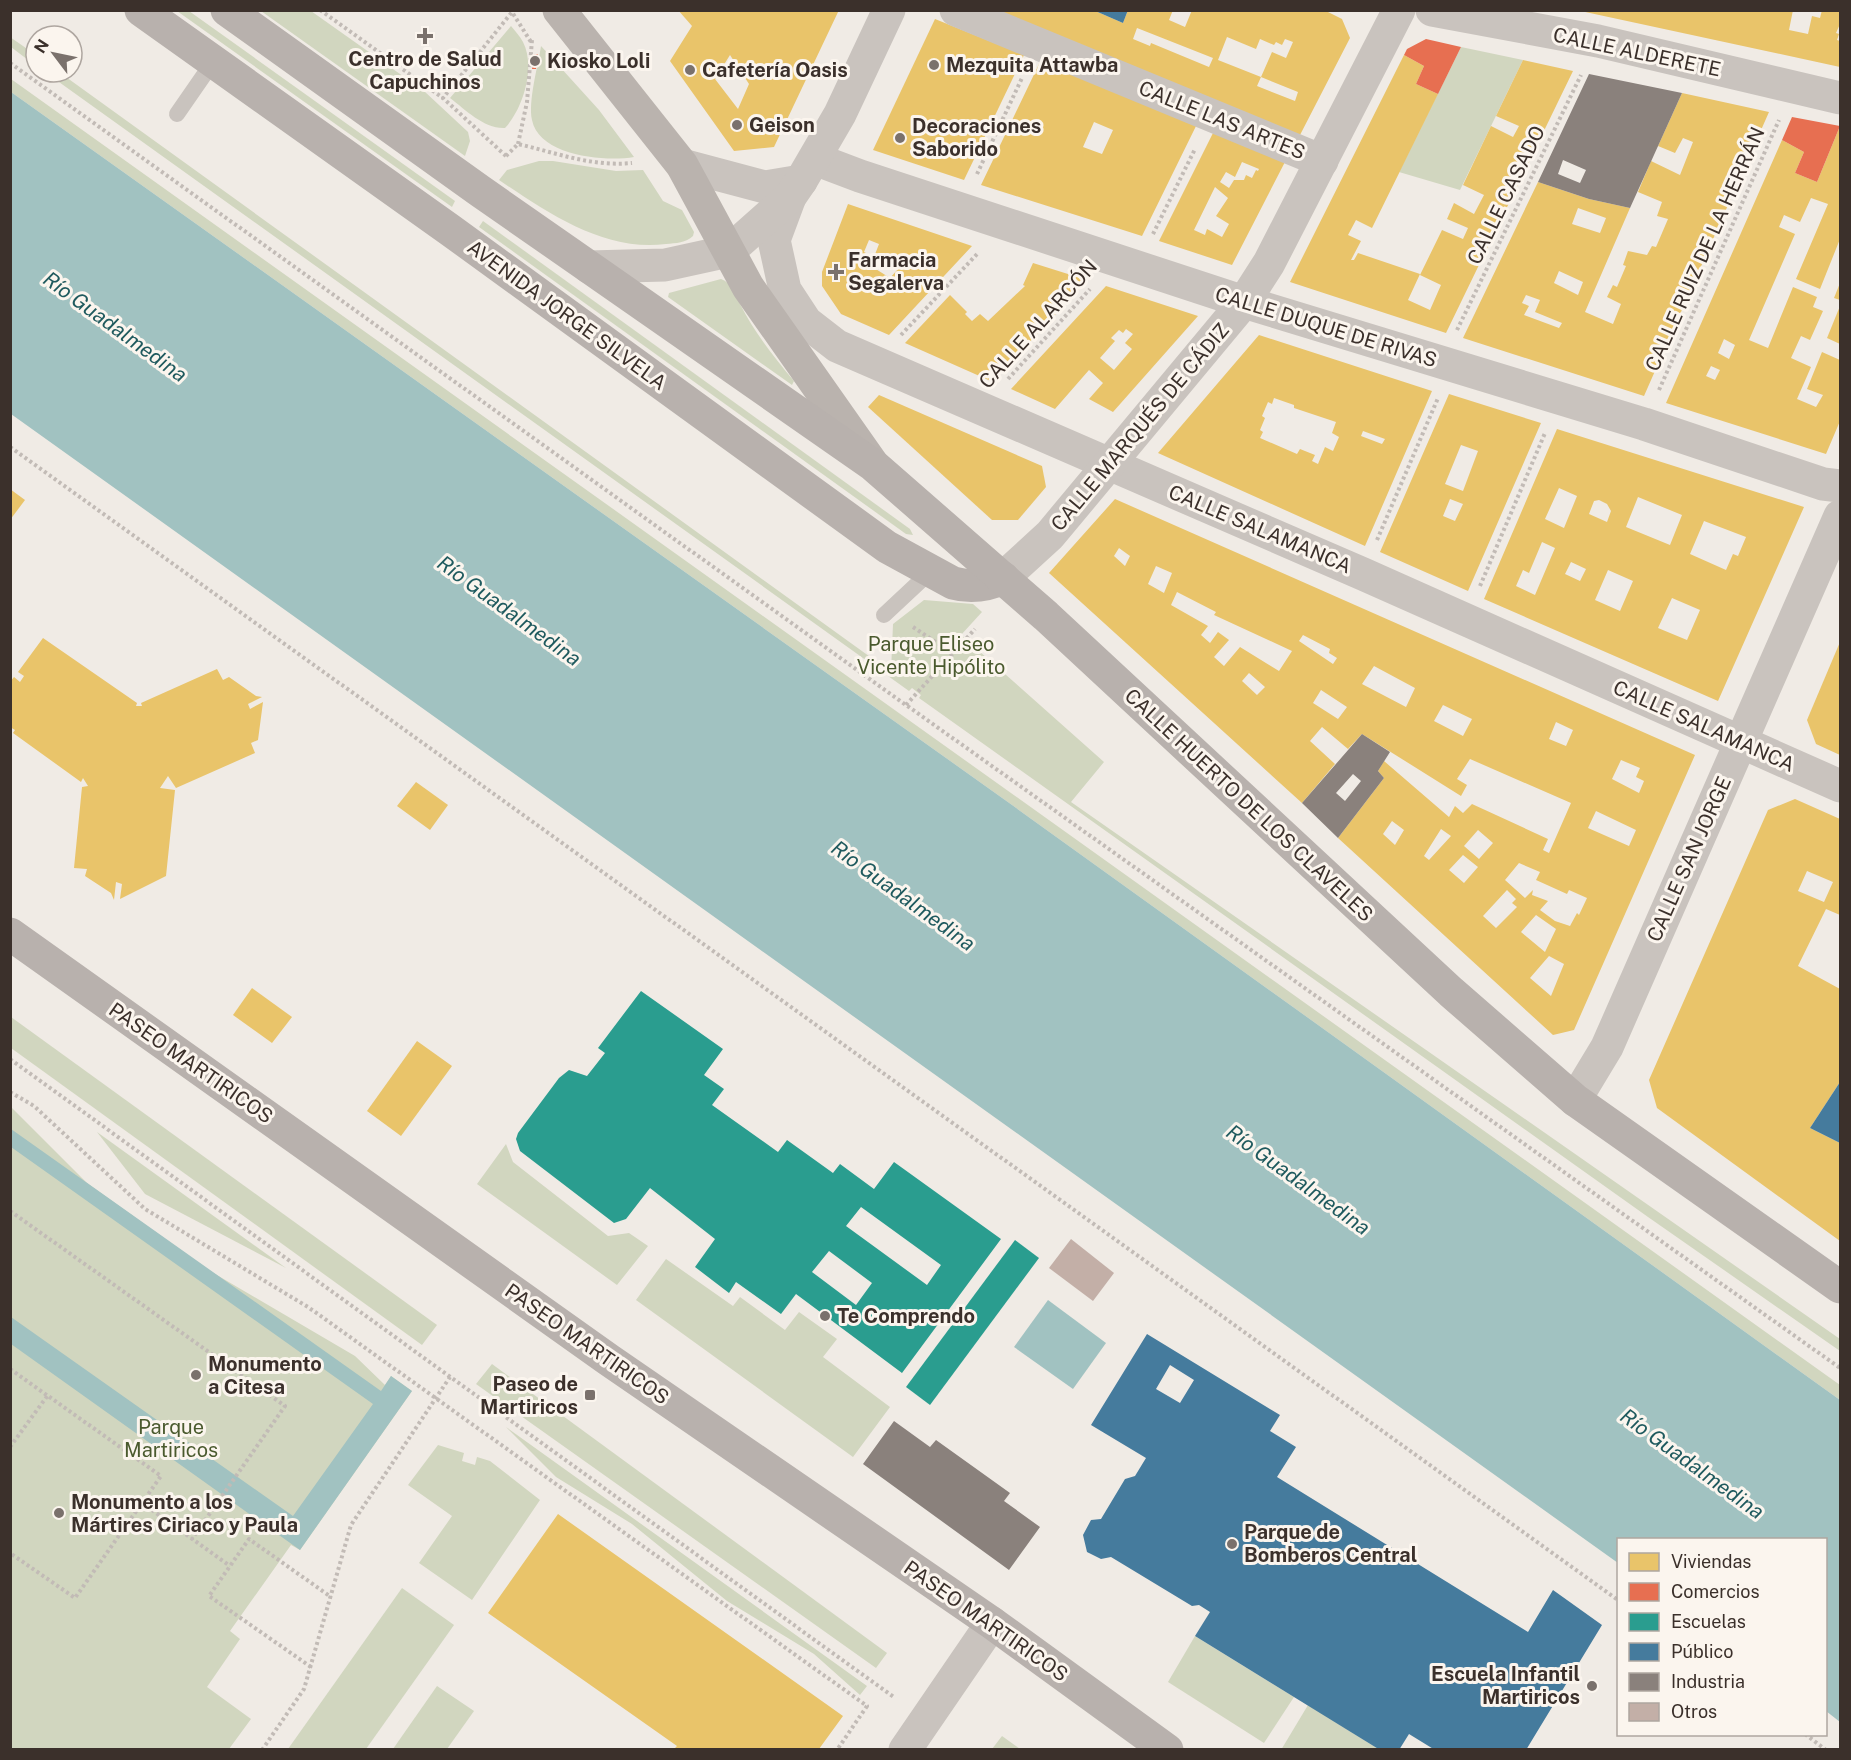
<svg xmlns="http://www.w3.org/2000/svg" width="1851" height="1760" viewBox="0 0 1851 1760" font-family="'Public Sans',sans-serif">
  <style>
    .green { fill: #d1d6bf }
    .water { fill: #a1c2c1 }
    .homes { fill: #e9c46a; fill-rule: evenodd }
    .shops { fill: #e76f51 }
    .schools { fill: #2a9d8f; fill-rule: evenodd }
    .public { fill: #457b9d; fill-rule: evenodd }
    .industry { fill: #8a817c; fill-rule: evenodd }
    .building { fill: #c3afa7 }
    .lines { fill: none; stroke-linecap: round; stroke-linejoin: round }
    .path { stroke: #c2bbb6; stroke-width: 4; stroke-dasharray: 3 3; stroke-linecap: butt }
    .service { stroke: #c9c3be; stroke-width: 16 }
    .minor { stroke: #c9c3be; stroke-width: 33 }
    .secondary { stroke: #bab3ae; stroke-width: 33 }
    .primary { stroke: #b8b1ad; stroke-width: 33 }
    .poi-dot { fill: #7a716c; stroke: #fbf5ee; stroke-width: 2 }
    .labels { text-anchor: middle; stroke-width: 6; stroke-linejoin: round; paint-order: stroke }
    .street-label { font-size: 20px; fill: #3b302b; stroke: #fbf5ee }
    .poi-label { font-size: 20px; font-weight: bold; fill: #3b302b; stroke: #fbf5ee; text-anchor: start }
    .park-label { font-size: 20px; fill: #4a5a2e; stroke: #fbf5ee }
    .water-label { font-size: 21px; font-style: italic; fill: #1f5a5e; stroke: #fbf5ee }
  </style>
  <rect width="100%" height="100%" fill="#f0ebe5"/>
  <g class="green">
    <path d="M177,11H189L455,201L452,207Z"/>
    <path d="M261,11H311L424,91L468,132L470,141L465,156Z"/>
    <path d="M511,26C515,31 520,36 523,42C536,67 523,109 505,128C484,129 466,110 450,98Z"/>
    <path d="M10,37L36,55V66L11,47Z"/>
    <path d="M541,46L599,110L634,157C605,162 539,156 532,120C528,101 538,66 541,46Z"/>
    <path d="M1461,47L1523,60L1460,190L1399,172Z"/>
    <path d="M45,72H59L891,672L893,624L924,600L973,604L982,612L961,635L1104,762L1071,802L1840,1339V1351L1648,1217L919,698L921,695L912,688L909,691Z"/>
    <path d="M11,79L1840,1385V1400L998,795L11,92Z"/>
    <path d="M539,161H553L616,171L643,170L663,201L682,210L694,232L693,236C686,243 676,243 666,244C604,252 548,213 499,180L507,170Z"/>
    <path d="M483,221L910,529L913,535L906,534L479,227Z"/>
    <path d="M721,279C732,283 735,294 740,304C754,332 774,357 794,381L792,385L668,297L669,293Z"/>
    <path d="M11,1017L437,1325L422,1345L11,1048Z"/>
    <path d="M10,1106L87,1183L210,1271L355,1356L385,1385L391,1376L412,1391L300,1550L291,1545L230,1631L240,1639L207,1687L251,1719L229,1749H11Z"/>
    <path d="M97,1132L286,1268L145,1194Z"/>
    <path d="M506,1144L513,1162L608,1236L629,1233L648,1246L617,1285L477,1184Z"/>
    <path d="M666,1259L733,1306L740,1297L785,1330L799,1312L837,1339L823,1357L890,1407L853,1457L636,1300Z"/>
    <path d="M492,1364L887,1653L876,1668L476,1384Z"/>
    <path d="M506,1427L867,1686L860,1695L814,1654L727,1601L632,1524L556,1477Z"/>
    <path d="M438,1445L464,1453L462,1461L475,1465L477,1457L490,1461L540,1500L472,1600L419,1563L452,1516L408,1485Z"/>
    <path d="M402,1588L454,1625L366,1749H288Z"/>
    <path d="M1195,1636L1294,1697L1264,1743L1168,1682Z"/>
    <path d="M437,1686L474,1711L447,1749H393Z"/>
    <path d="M1308,1705L1380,1750H1281Z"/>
    <path d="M1002,1736L1020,1749H992Z"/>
  </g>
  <g class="water">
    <path d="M11,92L998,795L1840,1400V1722L1826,1711V1540H1618V1563L11,414Z"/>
    <path d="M11,1129L381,1391L391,1376L412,1391L300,1550L11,1344V1317L293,1516L373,1404L11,1147Z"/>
    <path d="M1048,1300L1106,1343L1073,1389L1014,1347Z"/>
  </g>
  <g class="homes">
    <path d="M678,10H839L774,147L734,151L670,61L692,26ZM730,55L749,84L738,109L715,79Z"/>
    <path d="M989,10H1093L1123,23L1128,10H1173L1169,20L1185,27L1192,10H1324L1342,19L1350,38L1300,135ZM1137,28L1213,58L1209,67L1151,43L1150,46L1133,39ZM1227,37L1256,49L1260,39L1274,45L1276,42L1282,45L1285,39L1293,42L1286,58L1272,52L1261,77L1298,92L1295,101L1257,86L1261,77L1218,60Z"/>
    <path d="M1576,10H1793L1789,30L1808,34L1812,16L1820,18L1822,10H1840V24L1836,33L1839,34L1837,40L1840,41V67Z"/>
    <path d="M935,19L1024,55L964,180L873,150Z"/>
    <path d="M1404,55L1424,66L1416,84L1438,94L1372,228L1356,220L1348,235L1361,241L1351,260H1354L1358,253L1420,274L1408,300L1430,310L1441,285L1420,275L1442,230L1463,239L1468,228L1447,219L1454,203L1474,214L1484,195L1463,185L1491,126L1513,137L1519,126L1496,116L1523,60L1573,71L1446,333L1290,282Z"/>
    <path d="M1040,62L1197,124L1142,236L981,185ZM1094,122L1113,130L1102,154L1083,147Z"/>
    <path d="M1682,93L1769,112L1644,396L1463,338L1538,182L1589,199L1630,208L1585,312L1613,324L1621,304L1607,297L1613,285L1617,287L1626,266L1623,265L1628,251L1647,255L1652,246L1656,247L1668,219L1657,216L1662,202L1638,192L1651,161L1680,175L1693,142L1683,138L1675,153L1658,146ZM1578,208L1606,218L1600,233L1572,224ZM1559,271L1583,282L1578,295L1554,283ZM1526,295L1540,300L1535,312L1562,323L1559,328L1524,315L1529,306L1522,303Z"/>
    <path d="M1840,126V239L1820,289L1796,279L1828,204L1811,198L1800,222L1784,215L1779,227L1795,234L1749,340L1768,348L1793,287L1817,297L1813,307L1823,311L1810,340L1801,336L1791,358L1811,367L1797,399L1816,407L1823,395L1807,389L1822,352L1840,360V421L1826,454L1666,403L1782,140L1804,152L1795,173L1817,182ZM1724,339L1735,345L1729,359L1718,353ZM1711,366L1720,370L1715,380L1706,376Z"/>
    <path d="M1214,131L1286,160L1232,265L1159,241ZM1242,162L1259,169L1258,171L1256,170L1252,178L1246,175L1244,180H1234L1229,188L1220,182L1226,172L1235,177ZM1215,187L1228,198L1216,216L1229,224L1222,237L1207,229L1205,235L1194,230Z"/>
    <path d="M848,204L972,246L889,335L841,314L822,286V272ZM869,240L879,244L874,257L864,252ZM874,261L888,266L889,262L898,269L890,278L871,266Z"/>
    <path d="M1033,263L1087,280L993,382L905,343L950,295L967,312L965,314L972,321L980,314L988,321L1025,286L1023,285Z"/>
    <path d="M1840,283V300L1834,298Z"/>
    <path d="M1106,286L1198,316L1113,412L1089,399L1103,383L1089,370L1055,409L1011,389ZM1126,329L1133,334L1125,343L1132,349L1114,370L1100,358L1115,341L1111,338L1119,330L1123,333Z"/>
    <path d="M1840,306V344L1827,338Z"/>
    <path d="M1259,335L1432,391L1365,546L1158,453ZM1274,398L1294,405V408L1336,422L1332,433L1339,437L1333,451L1325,447L1318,464L1312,461L1315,455L1300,449L1297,454L1260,438L1263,432L1260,430L1265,418L1262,416L1268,402L1272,404ZM1363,431L1385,439L1382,444L1361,436Z"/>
    <path d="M1449,394L1541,423L1468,591L1380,552ZM1461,445L1478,451L1463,491L1445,484ZM1450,499L1463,504L1455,521L1443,516Z"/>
    <path d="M879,395L1042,466L1046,487L1018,520H992L868,407Z"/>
    <path d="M1557,429L1804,507L1718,701L1484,599ZM1559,488L1577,496L1564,528L1545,519ZM1638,497L1682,515L1670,545L1626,527ZM1599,500L1607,504L1611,511L1607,522L1589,514L1594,501ZM1704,521L1746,537L1738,556L1733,554L1726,570L1690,554ZM1542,542L1555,548L1535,595L1516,586L1523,570L1529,573ZM1571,562L1586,569L1580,581L1565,574ZM1608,570L1633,581L1620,611L1595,600ZM1672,598L1700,610L1687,640L1658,628Z"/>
    <path d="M10,489L25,500L10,520Z"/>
    <path d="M1115,499L1695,755L1574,1030L1553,1035L1338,838L1384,778L1378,771L1384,761L1449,817L1455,806L1463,813L1472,804L1548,839L1543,850L1549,853L1571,803L1470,759L1457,779L1467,785L1461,796L1362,734L1348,749L1322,727L1310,741L1335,764L1302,803L1049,573ZM1119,548L1130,556L1125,566L1114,556ZM1156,566L1172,573L1164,593L1148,584ZM1177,592L1216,612L1214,615L1292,651L1279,671L1240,647L1224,666L1214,657L1229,640L1218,632L1210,643L1201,635L1208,626L1171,605ZM1303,635L1330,649L1329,653L1337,658L1333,664L1299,641ZM1374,666L1415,688L1406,707L1362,684ZM1249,673L1265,687L1257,695L1242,681ZM1321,690L1347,707L1338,719L1313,703ZM1443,705L1472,719L1463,736L1434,721ZM1556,722L1573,730L1566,746L1549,739ZM1621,760L1640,768L1636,777L1644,781L1639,793L1612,779ZM1596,811L1636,830L1629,846L1588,828ZM1392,821L1404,830L1395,845L1383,834ZM1441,829L1451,836L1429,860L1424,856ZM1478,830L1493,843L1479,859L1464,846ZM1463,855L1478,867L1464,883L1449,870ZM1519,863L1540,872L1536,880L1567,894L1569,890L1587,898L1579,915L1577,913L1570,926L1555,921L1540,910L1548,901L1532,895L1533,890L1525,898L1505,880ZM1507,890L1516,899L1512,903L1517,907L1496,928L1483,916ZM1536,915L1556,929L1545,952L1521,932ZM1549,956L1564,964L1551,996L1530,978Z"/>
    <path d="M43,638L137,703L136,706H142L141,703L217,669L223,680L229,677L256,696L262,697L248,704L250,709L263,702L258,740L251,743L255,753L176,788L168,776L160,788L175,790L166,876L120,899L122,884L116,882L114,900L111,893L85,876L87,869L74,868L82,787L88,786L83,778L81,782L13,733L15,730L10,727V682L14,677L20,682L24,676L18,672Z"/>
    <path d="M1840,642V755L1816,744L1807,720Z"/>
    <path d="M416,782L448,805L430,830L397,806Z"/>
    <path d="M1795,799L1840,819V915L1826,909L1798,966L1840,989V1082L1810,1128L1840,1143V1241L1657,1108L1649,1080L1768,810ZM1807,871L1833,882L1824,902L1798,891Z"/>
    <path d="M252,988L292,1017L272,1043L233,1015Z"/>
    <path d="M417,1041L452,1066L401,1136L367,1111Z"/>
    <path d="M558,1514L843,1716L819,1749H674L677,1746L488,1613Z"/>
  </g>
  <g class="shops">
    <path d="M1426,39L1461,47L1438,94L1416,84L1424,66L1404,55L1407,49Z"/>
    <path d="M534,54H538L536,69H532Z"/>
    <path d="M1792,117L1840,126L1817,182L1795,173L1804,152L1782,140Z"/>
  </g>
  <g class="schools">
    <path d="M641,991L723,1049L704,1075L724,1089L712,1105L778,1152L787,1140L833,1173L840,1164L874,1189L894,1162L1001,1239L902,1373L796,1294L781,1314L736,1282L729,1293L695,1267L715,1239L650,1188L626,1219L614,1223L520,1151L516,1139L518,1133L559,1078L569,1070L587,1076L605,1053L598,1048ZM861,1207L941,1265L927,1285L846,1226ZM829,1251L872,1283L856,1305L812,1272Z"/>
    <path d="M1015,1240L1039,1258L930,1405L906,1387Z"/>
  </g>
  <g class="public">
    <path d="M1093,10H1128L1123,23Z"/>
    <path d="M1840,1082V1143L1810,1128Z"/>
    <path d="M1147,1334L1280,1415L1270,1431L1296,1447L1277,1477L1528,1632L1553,1590L1602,1625L1526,1750H1435L1409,1734L1399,1750H1380L1195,1636L1210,1612L1199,1605L1192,1606L1111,1557L1101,1559L1087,1552L1083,1535L1091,1520L1101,1519L1125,1479L1135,1476L1146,1458L1091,1425ZM1170,1365L1194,1380L1180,1403L1156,1389Z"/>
  </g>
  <g class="industry">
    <path d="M1589,74L1682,93L1630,208L1589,199L1538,182ZM1563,160L1586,170L1580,183L1558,174Z"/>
    <path d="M1362,734L1390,752L1378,771L1384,778L1338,838L1302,803ZM1353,774L1361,781L1345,801L1336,793Z"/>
    <path d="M894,1421L930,1447L936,1440L1010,1493L1004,1501L1040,1527L1009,1570L863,1464Z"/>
  </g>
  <path class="building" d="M1071,1239L1114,1273L1093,1301L1049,1268Z"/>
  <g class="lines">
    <g class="path">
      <path d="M320,10L443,98"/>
      <path d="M10,63L906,705L1840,1368"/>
      <path d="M518,144L527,102L532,40"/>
      <path d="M506,156L443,98L512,12L531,42"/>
      <path d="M506,156L518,144C557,153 592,167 632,163"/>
      <path d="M977,174L1022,78"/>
      <path d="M1153,234L1195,149"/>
      <path d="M1457,330L1581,75"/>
      <path d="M901,335L978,253"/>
      <path d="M1008,379L1090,289"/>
      <path d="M1659,390L1779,120"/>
      <path d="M10,447L1618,1600"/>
      <path d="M1377,540L1438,398"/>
      <path d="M1480,586L1545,433"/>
      <path d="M913,627L952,653"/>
      <path d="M906,705L975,629"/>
      <path d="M10,1059L895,1698"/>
      <path d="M10,1092L34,1106L145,1209L308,1307L867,1706L837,1750"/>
      <path d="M10,1211L285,1406L192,1539"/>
      <path d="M10,1369L161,1476L75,1598L10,1553"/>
      <path d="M10,1447L48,1395"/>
      <path d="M142,1503L230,1566"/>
      <path d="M311,1667L209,1596L249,1539L331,1597"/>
      <path d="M1805,1734L1826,1750"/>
      <path d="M262,1750L304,1689L351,1525L450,1377"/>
    </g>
    <g class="service">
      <path d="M177,114L213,62"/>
      <path d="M884,615L930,572"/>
    </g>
    <g class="minor">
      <path d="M956,10L1322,161"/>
      <path d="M1432,10L1598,41L1840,98"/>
      <path d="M815,159L860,176L1244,302L1644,424L1823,484L1840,486"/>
      <path d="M682,165L765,187L801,181"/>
      <path d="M790,197L774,240L785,290L806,322L837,346L1363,574L1840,786"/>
      <path d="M589,267L665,265L729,251L790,197L801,181L840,114L889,10"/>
      <path d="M1003,578L1050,535L1244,302L1269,263L1399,10"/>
      <path d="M1575,1100L1607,1047L1840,516"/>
      <path d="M905,1750L992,1623"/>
    </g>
    <path class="secondary" d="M559,10L682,165L748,287L871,462"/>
    <g class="primary">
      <path d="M141,10L450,230L887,547L953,583C971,588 986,586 1003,578"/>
      <path d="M227,10L480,191L873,465L1046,616L1451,992L1575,1100L1840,1287"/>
      <path d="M10,934L609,1360L992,1623L1167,1750"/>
    </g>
  </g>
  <g class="poi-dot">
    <path d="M422 27h6v6h6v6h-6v6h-6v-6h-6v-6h6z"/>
    <circle cx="535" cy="61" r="6"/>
    <circle cx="934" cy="65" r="6"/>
    <circle cx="690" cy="70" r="6"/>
    <circle cx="737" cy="125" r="6"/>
    <circle cx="900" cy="138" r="6"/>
    <path d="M833 263h6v6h6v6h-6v6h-6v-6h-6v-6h6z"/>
    <circle cx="825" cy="1316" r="6"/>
    <circle cx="196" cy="1375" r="6"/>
    <rect x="584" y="1389" width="12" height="12" rx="3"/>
    <circle cx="59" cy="1513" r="6"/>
    <circle cx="1232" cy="1544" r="6"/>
    <circle cx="1592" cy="1686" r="6"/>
  </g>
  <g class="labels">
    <g class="street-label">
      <text transform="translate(1637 52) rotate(12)" y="7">CALLE ALDERETE</text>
      <text transform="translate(1222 120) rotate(22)" y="7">CALLE LAS ARTES</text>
      <text transform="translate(1506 195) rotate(-64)" y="7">CALLE CASADO</text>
      <text transform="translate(1705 249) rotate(-66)" y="7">CALLE RUIZ DE LA HERRÁN</text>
      <text transform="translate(567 315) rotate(36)" y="7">AVENIDA JORGE SILVELA</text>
      <text transform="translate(1038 324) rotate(-48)" y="7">CALLE ALARCÓN</text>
      <text transform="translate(1326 327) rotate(17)" y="7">CALLE DUQUE DE RIVAS</text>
      <text transform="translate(1140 427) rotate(-50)" y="7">CALLE MARQUÉS DE CÁDIZ</text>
      <text transform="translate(1260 529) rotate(23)" y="7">CALLE SALAMANCA</text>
      <text transform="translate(1704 726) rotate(24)" y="7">CALLE SALAMANCA</text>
      <text transform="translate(1249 805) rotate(43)" y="7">CALLE HUERTO DE LOS CLAVELES</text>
      <text transform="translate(1689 859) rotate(-66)" y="7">CALLE SAN JORGE</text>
      <text transform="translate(191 1063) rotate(35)" y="7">PASEO MARTIRICOS</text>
      <text transform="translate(587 1344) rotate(35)" y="7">PASEO MARTIRICOS</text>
      <text transform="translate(986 1621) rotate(35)" y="7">PASEO MARTIRICOS</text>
    </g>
    <g class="poi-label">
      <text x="425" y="66" text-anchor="middle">Centro de Salud<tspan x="425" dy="23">Capuchinos</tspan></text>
      <text x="547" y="68">Kiosko Loli</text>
      <text x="946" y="72">Mezquita Attawba</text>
      <text x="702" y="77">Cafetería Oasis</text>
      <text x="749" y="132">Geison</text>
      <text x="912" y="133">Decoraciones<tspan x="912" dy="23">Saborido</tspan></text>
      <text x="848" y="267">Farmacia<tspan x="848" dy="23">Segalerva</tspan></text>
      <text x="837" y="1323">Te Comprendo</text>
      <text x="208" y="1371">Monumento<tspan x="208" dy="23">a Citesa</tspan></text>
      <text x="578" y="1391" text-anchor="end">Paseo de<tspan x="578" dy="23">Martiricos</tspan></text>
      <text x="71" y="1509">Monumento a los<tspan x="71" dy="23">Mártires Ciriaco y Paula</tspan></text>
      <text x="1244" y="1539">Parque de<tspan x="1244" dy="23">Bomberos Central</tspan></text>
      <text x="1580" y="1681" text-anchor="end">Escuela Infantil<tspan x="1580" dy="23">Martiricos</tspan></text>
    </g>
    <g class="park-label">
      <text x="931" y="651">Parque Eliseo<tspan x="931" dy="23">Vicente Hipólito</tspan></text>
      <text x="171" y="1434">Parque<tspan x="171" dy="23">Martiricos</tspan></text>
    </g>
    <g class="water-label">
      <text transform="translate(115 327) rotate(36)" y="7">Río Guadalmedina</text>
      <text transform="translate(509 611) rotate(36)" y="7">Río Guadalmedina</text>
      <text transform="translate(903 896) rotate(36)" y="7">Río Guadalmedina</text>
      <text transform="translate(1298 1180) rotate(36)" y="7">Río Guadalmedina</text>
      <text transform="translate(1692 1464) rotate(36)" y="7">Río Guadalmedina</text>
    </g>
  </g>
  <rect width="1851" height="1760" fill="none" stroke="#3b302b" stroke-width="24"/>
  <rect x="1617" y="1538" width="210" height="198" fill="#fbf5ee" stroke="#aea6a0" stroke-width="1.5"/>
  <rect x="1629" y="1553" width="30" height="18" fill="#e9c46a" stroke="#aea6a0" stroke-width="1.5"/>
  <text x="1671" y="1568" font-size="18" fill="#3b302b">Viviendas</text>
  <rect x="1629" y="1583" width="30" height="18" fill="#e76f51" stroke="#aea6a0" stroke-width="1.5"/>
  <text x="1671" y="1598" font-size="18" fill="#3b302b">Comercios</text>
  <rect x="1629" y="1613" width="30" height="18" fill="#2a9d8f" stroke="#aea6a0" stroke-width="1.5"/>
  <text x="1671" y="1628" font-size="18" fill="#3b302b">Escuelas</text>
  <rect x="1629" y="1643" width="30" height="18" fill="#457b9d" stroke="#aea6a0" stroke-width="1.5"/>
  <text x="1671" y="1658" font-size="18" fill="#3b302b">Público</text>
  <rect x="1629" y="1673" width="30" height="18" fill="#8a817c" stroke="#aea6a0" stroke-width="1.5"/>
  <text x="1671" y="1688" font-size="18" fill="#3b302b">Industria</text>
  <rect x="1629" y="1703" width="30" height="18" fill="#c3afa7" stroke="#aea6a0" stroke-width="1.5"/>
  <text x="1671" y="1718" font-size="18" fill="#3b302b">Otros</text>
  <g transform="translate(54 54) rotate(302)"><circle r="28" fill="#fbf5ee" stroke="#aea6a0" stroke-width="1.5"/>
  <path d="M0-4.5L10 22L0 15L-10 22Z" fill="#7a716c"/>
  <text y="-9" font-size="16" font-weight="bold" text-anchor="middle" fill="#3b302b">N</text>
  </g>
</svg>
